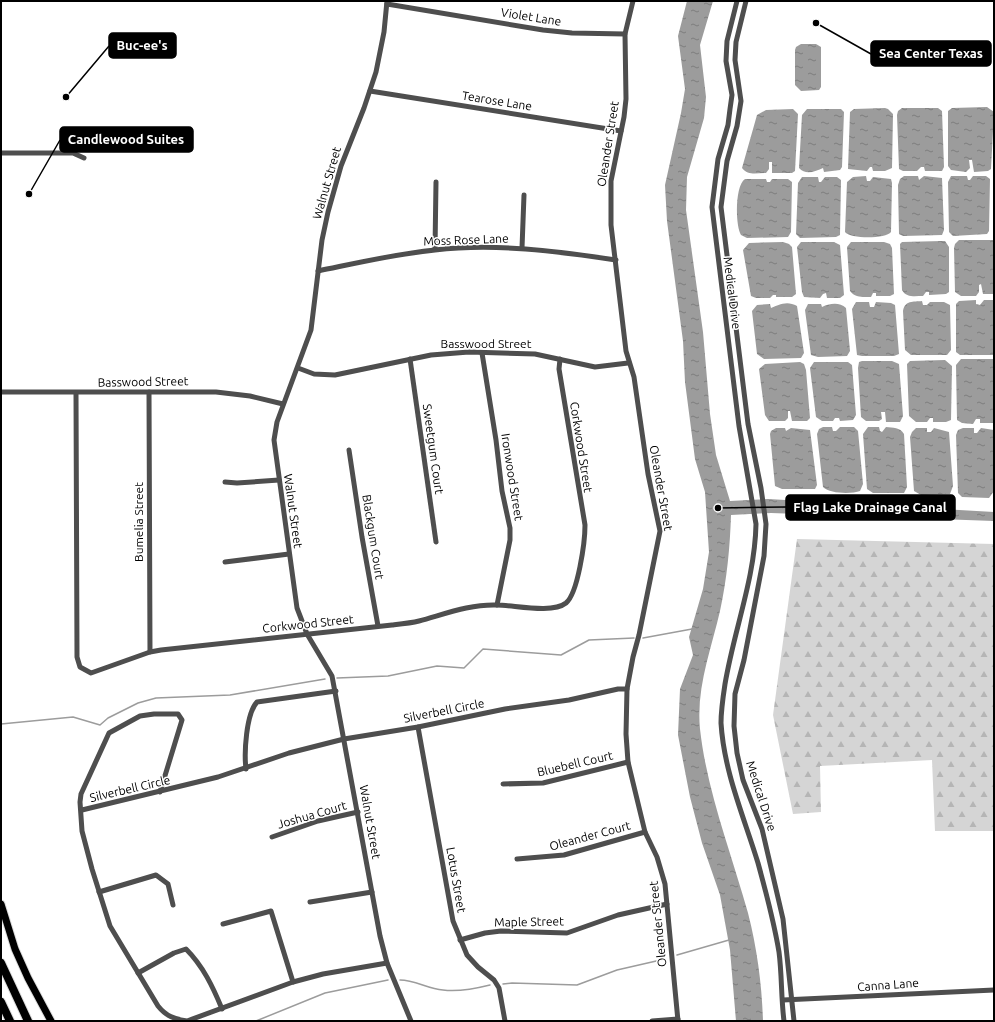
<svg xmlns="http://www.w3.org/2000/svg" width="995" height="1022" viewBox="0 0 995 1022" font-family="Ubuntu,sans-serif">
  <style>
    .forest { fill: url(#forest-firs) }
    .water { fill: url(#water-ripples) }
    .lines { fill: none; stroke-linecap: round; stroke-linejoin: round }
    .stream { stroke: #9c9c9c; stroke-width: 1.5 }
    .major-casing { stroke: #dbdbdb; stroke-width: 9 }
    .highway-casing { stroke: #dbdbdb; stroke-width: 10 }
    .minor { stroke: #4e4e4e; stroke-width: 5 }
    .major { stroke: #000; stroke-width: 7 }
    .highway { stroke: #000; stroke-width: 8 }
    .labels { text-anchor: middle; stroke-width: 3; stroke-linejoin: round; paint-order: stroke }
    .street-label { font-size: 12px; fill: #000; stroke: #fff }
    .leader { fill: none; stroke: #000; stroke-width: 1.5 }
    .callout-dot { fill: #000; stroke: #fff; stroke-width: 1.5 }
    .callout { fill: #000; stroke: #000; stroke-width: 1.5 }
    .callout-label { font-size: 13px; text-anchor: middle; font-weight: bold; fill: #fff }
  </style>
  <defs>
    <pattern id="forest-firs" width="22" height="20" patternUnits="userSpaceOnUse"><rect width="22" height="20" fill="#d5d5d5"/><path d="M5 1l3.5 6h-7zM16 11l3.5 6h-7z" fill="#b5b5b5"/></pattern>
    <pattern id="water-ripples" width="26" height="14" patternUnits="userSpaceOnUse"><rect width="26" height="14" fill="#9c9c9c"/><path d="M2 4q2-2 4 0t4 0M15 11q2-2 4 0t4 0" fill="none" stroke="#7d7d7d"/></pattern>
  </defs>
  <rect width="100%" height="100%" fill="#fff"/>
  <path class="forest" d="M797,539L994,544V831H935L932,760L820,766L821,812L793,814L773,715Z"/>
  <g class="water">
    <path d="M687,1H713L700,45L706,97L704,118L687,177L686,210L703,332L710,414L716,455L730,501L768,499L994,512V521L771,513L731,515C730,547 727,579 720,611C711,650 696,688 700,729C707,792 731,852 748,913C757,948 762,985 763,1021H736L730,950L720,895L702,843L690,797L678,735L680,689L693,655L689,637L703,589L709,552L705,492L695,459L685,382L683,341L667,221L665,185L681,113L685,89L678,36Z"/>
    <path d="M801,44H816L821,47V87L819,90L801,91L795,85V50L796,47Z"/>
    <path d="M987,107L994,112L991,169L988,171L974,172L972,160H969L970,168L966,172L951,170L948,166V111L952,108Z"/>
    <path d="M885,108L888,109L893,114L892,168L885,171H873L872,167H870L867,171L848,169L850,112L854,109Z"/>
    <path d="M902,108H938L942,111L944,167L942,171H925L924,167H921L917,171H903L899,169L897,115L898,111Z"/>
    <path d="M793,109L798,114L795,171L792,173H772V162H769V169L766,173C757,173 748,176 742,168L757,115L766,110Z"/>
    <path d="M807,109H841L844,112L842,167L840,170L824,172L823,168C816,171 806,176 799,168L802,115Z"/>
    <path d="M866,176L867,181H870L873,177L891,179L892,183L891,232C886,239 850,239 845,232L847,182L853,177Z"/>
    <path d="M904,176H918L919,180L924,176L942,178L944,230L942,235L903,236L899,234L898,185L900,179Z"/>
    <path d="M951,176H967L968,180H970L973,176H986L990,179L989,231L987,234L953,236L949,232L948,182Z"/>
    <path d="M802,177H818L819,182H821L825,177H837L841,180L840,235L836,237L800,238L796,234L798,183Z"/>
    <path d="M745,179H766L767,182H770L772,179H788L792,182L791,232L788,237L747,238L741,235C735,225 735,185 745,179Z"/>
    <path d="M959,240H994V294H983L981,284L979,285V292L976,296H961L955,292L954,248L955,244Z"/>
    <path d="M942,241H945L949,247V292L946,294L929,295V292H926L923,296C915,296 906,298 902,290L900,244L902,242Z"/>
    <path d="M783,242L789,244L792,247L796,294L792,297H776V295H773L770,298H756L751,296L743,250L749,243Z"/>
    <path d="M801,242H834L840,245L844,295L840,298H827L826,293L823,294L820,298L804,297L802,292L797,247Z"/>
    <path d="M851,242H884L890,244L892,248L894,294L890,296H876V293H873L871,297C863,297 855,298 850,291L847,247Z"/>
    <path d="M976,300V304L980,305L984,300H994V355H960L956,352V304L959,301Z"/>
    <path d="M922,301L923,305H927L930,302H944L950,305L951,350L947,355H911L905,350L903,311C905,300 913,302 922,301Z"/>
    <path d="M856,302H869L870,307H874L876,302L891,303L895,305L899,354L894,356H862L857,355L852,309Z"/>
    <path d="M770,304L771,308C778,305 787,300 797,306L804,353L801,358L764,359L757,354L752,311L757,305Z"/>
    <path d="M808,304H821L822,307C828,304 839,301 846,308L850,351L847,356L818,357L811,355L805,310Z"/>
    <path d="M961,359H994L993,423H980V419H976L973,424L962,423L957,420L956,365Z"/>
    <path d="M945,360L952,366L951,420L946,422H933V418H930L927,422H916L909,416L907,364L910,361Z"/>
    <path d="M862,361H892L899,364L903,416L900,422H886L885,412H881L882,419L879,421H866L861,417L858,368L859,362Z"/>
    <path d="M800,362L804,364L806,370L810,418L807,421H792L790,411H788V418L785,421H769L765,415L759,369L765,364Z"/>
    <path d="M814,362H848L852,365L856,415L853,420L840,421L839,418H835L833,421H822L816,417L810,368Z"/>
    <path d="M823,427H832L833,431H836L840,427H854L858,431L863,484L860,491C852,494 830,494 823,487L817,434L819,429Z"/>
    <path d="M868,427H879L880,431L882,432L886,427C893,428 900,427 904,434L907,487L904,493H873L867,489L863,434Z"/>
    <path d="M776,428H785L786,431L791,428L810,430L817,485L815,489H782L775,486L770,434L771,431Z"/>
    <path d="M916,428H927V432H931L934,428L949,432L953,486L950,494L921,495L914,491L910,437L912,432Z"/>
    <path d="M963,428H974V433H977L981,428L994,430V491L989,498L962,497L958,493L956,435L958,430Z"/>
  </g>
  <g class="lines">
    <g class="stream">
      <path d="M643,638L692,629"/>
      <path d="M337,678L388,676L437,666L464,668L483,649L561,655L589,640L634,638"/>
      <path d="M1,724L73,717L100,725L108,718L138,703L156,698L230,695L325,679"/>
      <path d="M677,955L729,940"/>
      <path d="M400,980C415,980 428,989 443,990C459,992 474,989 490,985"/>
      <path d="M503,984L512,983L577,985L617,970L665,959"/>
      <path d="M256,1021L325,993L388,980"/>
    </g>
    <g class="major-casing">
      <path id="major" d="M1,904L15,949L28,978L51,1021"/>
    </g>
    <g class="highway-casing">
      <g id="highway">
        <path d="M1,963L28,1021"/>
        <path d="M1,1002L10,1021"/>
      </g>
    </g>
    <g class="minor">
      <path d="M387,1L384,32L376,72L364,108L341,166L328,212L322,240L311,330L277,422L274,440L297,608L307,634L332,676L380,936L387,963L411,1021"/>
      <path d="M633,1L625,34L626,99L624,117L611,181V225L626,351L634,377L648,474L660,531L639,635L633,657L627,689L626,734L628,762L645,832L657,857L665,884L678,1021"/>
      <path d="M737,1L727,41L726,61L732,95L730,109L728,125L718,159L712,207L739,426L756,524C755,578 734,630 725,684C723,697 721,710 721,723C724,772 744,817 758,863C766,892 774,922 779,952C782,975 781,998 784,1021"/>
      <path d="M746,1L736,42L735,60L741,101L737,126L727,161L721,207L748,424L761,488L766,524L764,556L744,660L735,694L734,726L737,753L743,780L762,829L783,919L794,1021"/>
      <path d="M387,4L543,30L572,33L625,34"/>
      <path d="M370,91L621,131"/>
      <path d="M1,153H73L84,158"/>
      <path d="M522,248L524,195"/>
      <path d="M435,249L436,182"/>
      <path d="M318,271C357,263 395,254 435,250C495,243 556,251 616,260"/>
      <path d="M482,353L496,440L502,491L510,528V540L497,605"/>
      <path d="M410,359L436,542"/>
      <path d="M298,368L314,374L335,375L431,355L469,352L535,354L595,367L628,363"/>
      <path d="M1,392H216L250,396L283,404"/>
      <path d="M149,392L150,652"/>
      <path d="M76,393L77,657L80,667L91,673L150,652L161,650L392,625C401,624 411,623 419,621C445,614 470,604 497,605C514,605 552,614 566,603C578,593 585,542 585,525L559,369L560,359"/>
      <path d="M349,450L362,537L378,626"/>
      <path d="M225,482L237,483L279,480"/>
      <path d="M225,562L289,554"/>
      <path d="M418,727L453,921L467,955L478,967L494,980L499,988L505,1021"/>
      <path d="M246,769C244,753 246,714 257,702L336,691"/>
      <path d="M503,784L543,783L628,762"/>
      <path d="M160,792L182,720L178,714H154L140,716L109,733L81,794L80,802L82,831L92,869L110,926L158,1006C166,1016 174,1019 187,1021L293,982L323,974L387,963"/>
      <path d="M82,810L218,777L289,753L344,739L418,727L505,709L569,700L618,689H627"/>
      <path d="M272,837L318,821L358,812"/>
      <path d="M517,859L564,855L645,832"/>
      <path d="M99,892L156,875L168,884L173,905"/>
      <path d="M310,902L372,892"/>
      <path d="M223,924L271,911L293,982"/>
      <path d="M460,940L485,933L501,931L567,933L618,915L667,904"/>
      <path d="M138,973L174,953L186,949C203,966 213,987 222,1009"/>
      <path d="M783,1000L994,990"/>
      <path d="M652,1021L678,1019"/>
    </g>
    <use href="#major" class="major"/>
    <use href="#highway" class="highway"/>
  </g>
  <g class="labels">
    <g class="street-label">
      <text transform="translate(531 17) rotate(9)" y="4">Violet Lane</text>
      <text transform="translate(497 101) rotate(9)" y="4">Tearose Lane</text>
      <text transform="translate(608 144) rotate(-81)" y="4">Oleander Street</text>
      <text transform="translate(327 183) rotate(-74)" y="4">Walnut Street</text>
      <text transform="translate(466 240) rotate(-2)" y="4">Moss Rose Lane</text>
      <text transform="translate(732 293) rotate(83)" y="4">Medical Drive</text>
      <text x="486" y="348">Basswood Street</text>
      <text transform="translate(143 382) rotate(-1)" y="4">Basswood Street</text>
      <text transform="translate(581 447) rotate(81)" y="4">Corkwood Street</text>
      <text transform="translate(433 449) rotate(82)" y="4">Sweetgum Court</text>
      <text transform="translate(512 477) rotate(81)" y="4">Ironwood Street</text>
      <text transform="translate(661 488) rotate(80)" y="4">Oleander Street</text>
      <text transform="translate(293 511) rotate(82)" y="4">Walnut Street</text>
      <text transform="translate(139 522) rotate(-90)" y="4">Bumelia Street</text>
      <text transform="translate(373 537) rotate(81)" y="4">Blackgum Court</text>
      <text transform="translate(308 624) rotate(-6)" y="4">Corkwood Street</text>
      <text transform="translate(444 711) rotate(-11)" y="4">Silverbell Circle</text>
      <text transform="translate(575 764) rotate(-13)" y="4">Bluebell Court</text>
      <text transform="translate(130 789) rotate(-13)" y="4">Silverbell Circle</text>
      <text transform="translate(761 796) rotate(72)" y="4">Medical Drive</text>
      <text transform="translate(312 815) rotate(-16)" y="4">Joshua Court</text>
      <text transform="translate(370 822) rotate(80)" y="4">Walnut Street</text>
      <text transform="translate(590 836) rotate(-15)" y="4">Oleander Court</text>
      <text transform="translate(456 880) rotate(80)" y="4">Lotus Street</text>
      <text transform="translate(529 922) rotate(-1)" y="4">Maple Street</text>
      <text transform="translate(658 924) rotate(-96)" y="4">Oleander Street</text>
      <text transform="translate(888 985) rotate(-4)" y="4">Canna Lane</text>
    </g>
  </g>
  <path class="leader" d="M66 97L109 46M816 23L871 54M29 194L60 140M718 508L786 507"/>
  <g class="callout-dot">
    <circle cx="66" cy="97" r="4"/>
    <circle cx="816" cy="23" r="4"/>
    <circle cx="29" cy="194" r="4"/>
    <circle cx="718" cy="508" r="4"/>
  </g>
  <g class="callout">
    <rect x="109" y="33" width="67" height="25" rx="4"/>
    <rect x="871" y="41" width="120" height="25" rx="4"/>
    <rect x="60" y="127" width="133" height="25" rx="4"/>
    <rect x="786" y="495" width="169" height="25" rx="4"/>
  </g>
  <g class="callout-label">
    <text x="142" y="50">Buc-ee's</text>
    <text x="931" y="58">Sea Center Texas</text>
    <text x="126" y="144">Candlewood Suites</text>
    <text x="870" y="512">Flag Lake Drainage Canal</text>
  </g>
  <rect width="995" height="1022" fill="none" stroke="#000000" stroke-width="4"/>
</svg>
